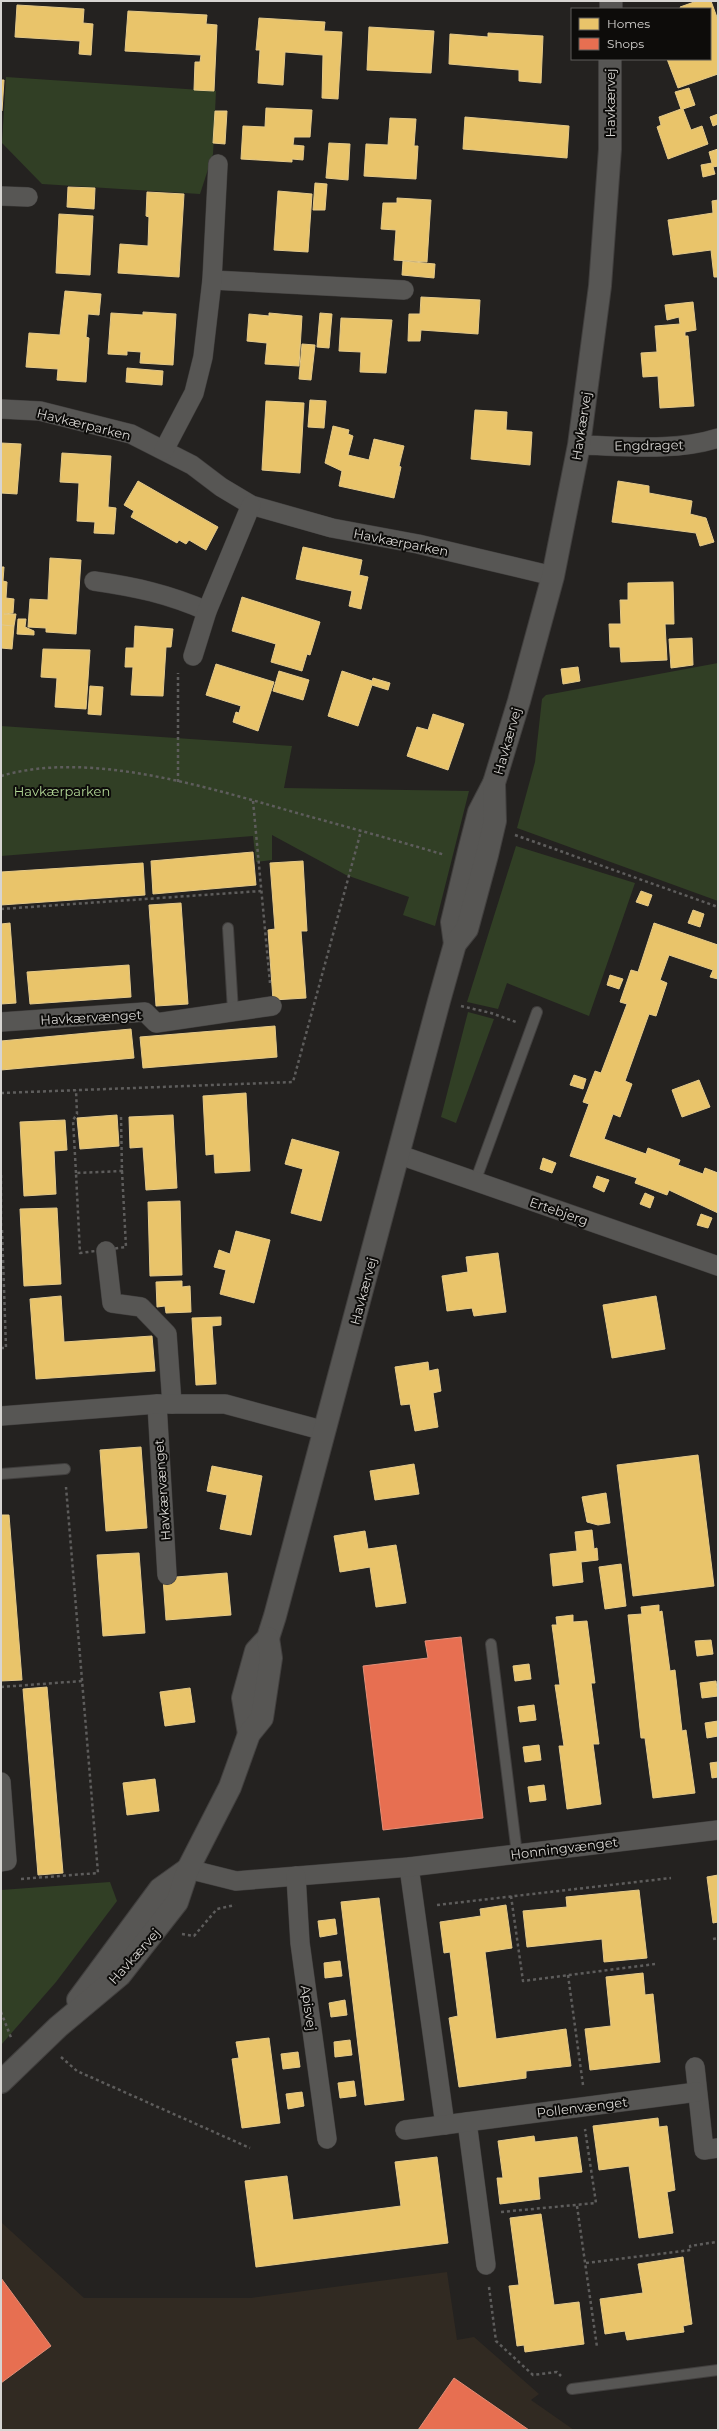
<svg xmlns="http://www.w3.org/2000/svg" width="719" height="2431" viewBox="0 0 719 2431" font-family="Montserrat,sans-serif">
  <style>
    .built { fill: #312a22 }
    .green { fill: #313f25 }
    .homes { fill: #e9c46a; stroke: #e4c989 }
    .shops { fill: #e76f51; stroke: #e28e78 }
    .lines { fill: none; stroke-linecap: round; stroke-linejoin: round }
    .lane-casing { stroke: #413f3e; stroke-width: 12 }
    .street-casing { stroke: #413f3e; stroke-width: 20 }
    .secondary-casing { stroke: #413f3e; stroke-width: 24 }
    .path { stroke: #5e5d5c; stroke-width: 2.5; stroke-dasharray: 3 3; stroke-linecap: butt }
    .lane { stroke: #575654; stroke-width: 10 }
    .street { stroke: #575654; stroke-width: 19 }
    .secondary { stroke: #575654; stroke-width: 22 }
    .labels { text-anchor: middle; stroke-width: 4; stroke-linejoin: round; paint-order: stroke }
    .street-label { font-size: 13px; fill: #d7d5d2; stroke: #0d0c0a }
    .park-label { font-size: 13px; fill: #b2d796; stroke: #0d0c0a }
  </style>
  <rect width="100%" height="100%" fill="#242220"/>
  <path class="built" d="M1,2222L84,2298H251L447,2272L457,2340L474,2337L539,2394L531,2400L574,2430H1Z"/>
  <g class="green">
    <path d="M6,77L216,91L213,154L200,194L42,184L2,143Z"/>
    <path d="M718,663V901L517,828L535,762L542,699L546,695Z"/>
    <path d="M1,726L292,746L284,788L469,791L435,926L403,915L409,897L346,875L272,835V860L256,862L253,836L1,856Z"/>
    <path d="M516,846L635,883L589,1016L507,983L498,1009L467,1002Z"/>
    <path d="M468,1012L494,1019L456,1123L441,1117Z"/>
    <path d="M110,1882L117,1901L56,1982L1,2045V1890Z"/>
  </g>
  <g class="homes">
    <path d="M697,1H711L718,20V74L678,88L667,59H710V9H681L680,7Z"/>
    <path d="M17,5L84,9L83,23L93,24L91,55L79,54L80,41L15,37Z"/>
    <path d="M128,11L207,15L206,24L217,25L214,91L194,90L195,62H200L201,55L125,51Z"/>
    <path d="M259,18L325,22L324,31L342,32L338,99L322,98L323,55L285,52L283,85L258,83L260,50H256Z"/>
    <path d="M369,27L434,31L431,73L367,70Z"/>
    <path d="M488,33L543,36L541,83L519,81V70L449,64L450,34L488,37Z"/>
    <path d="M1,80H4L2,111H1Z"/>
    <path d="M689,88L695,105L683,109L691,130L702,126L708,144L668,159L657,127L661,125L659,117L681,109L675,92Z"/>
    <path d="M266,108L312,110L310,137H294L293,145L304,146L303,160L292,159V162L241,159L243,126L265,127Z"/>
    <path d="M215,111H227L225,144L213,143Z"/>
    <path d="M718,114V124L713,126L710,117Z"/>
    <path d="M465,117L569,126L567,158L463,149Z"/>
    <path d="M390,118L416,119L414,146H418L416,179L364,176L366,144L388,145Z"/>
    <path d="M329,143L350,144L348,180L326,178Z"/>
    <path d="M718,149V166L713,167L715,174L703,177L701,165L712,163L709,152Z"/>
    <path d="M315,183L327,184L325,210H313Z"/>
    <path d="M68,187L95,188L94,209L67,207Z"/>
    <path d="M278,191L312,194L308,252L274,250Z"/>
    <path d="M147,192L184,194L179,277L118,273L120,244L148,246L149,217L146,216Z"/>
    <path d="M397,198L431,200L427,262L394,260L396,230L381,229L383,203H397Z"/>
    <path d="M718,200V277H714L711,250L673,255L668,220L713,213L712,201Z"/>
    <path d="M59,214L93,216L90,275L56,273Z"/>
    <path d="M403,261L435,264L434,278L402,275Z"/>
    <path d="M65,291L101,294L99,315L88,314L86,337L89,338L86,382L57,380L58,369L26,367L29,333L60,335Z"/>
    <path d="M421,297L480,300L478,334L421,330L420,341H408L409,314H420Z"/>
    <path d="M693,302L696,330L685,332V336H688L694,406L660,408L658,376L643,377L641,353L657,352L655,326L680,324L679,317L667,320L665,305Z"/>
    <path d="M143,312L176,314L173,365L140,363L141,352L127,351V355L108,354L111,313L143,315Z"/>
    <path d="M269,313L302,316L299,366L265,364L267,343L247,341L249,314L269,316Z"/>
    <path d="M320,313L332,314L329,348L317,347Z"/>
    <path d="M341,318L392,320L386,373L360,372L361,352L339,351Z"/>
    <path d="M302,344L315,345L311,380L299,379Z"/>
    <path d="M127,368L163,371L162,385L126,382Z"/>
    <path d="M310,400L326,401L324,428L308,427Z"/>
    <path d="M266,401L304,403L300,473L262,470Z"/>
    <path d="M475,410L507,412L506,430L532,432L530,465L471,459Z"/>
    <path d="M333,426L349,430L348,434L353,436L348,455L369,460L374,439L404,446L399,466L401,467L394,498L339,486L342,471L325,463Z"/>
    <path d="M1,443L21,444L17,494L1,493Z"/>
    <path d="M62,453L111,456L108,507L116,508L114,534L94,533L95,522L77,521L79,483L60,482Z"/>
    <path d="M138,481L218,527L206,550L189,540L186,544L179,540L177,543L131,517L134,511L124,505Z"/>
    <path d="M618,481L649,486V493L692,501L690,514L706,518L714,542L700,546L696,533L612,522Z"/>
    <path d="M303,547L362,560L359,575L368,577L361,609L349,606L352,591L296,579Z"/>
    <path d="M50,558L81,560L76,634L46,632V628L28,627L30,599L48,600Z"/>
    <path d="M1,567H4L3,581L7,582L6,598L14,599L13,613L4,614H16L14,626L1,625Z"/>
    <path d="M673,582L674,624H665L667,660L621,662L620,647H610L609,624H621L620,600H628V583Z"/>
    <path d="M242,597L320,622L310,655L307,654L302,671L271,662L276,644L232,631Z"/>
    <path d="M18,619H26L25,627L34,631V635L17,634Z"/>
    <path d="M1,625L14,626L12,649L1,648Z"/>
    <path d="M135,626L173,629L171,647H166L163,696L131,695L133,667H125L126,648H134Z"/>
    <path d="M692,638L693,665L671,668L669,639Z"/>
    <path d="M43,649L90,650L86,709L55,707L57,678L41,677Z"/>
    <path d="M216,664L274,682L258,731L233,722L236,712L239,713L241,706L206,695Z"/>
    <path d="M578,667L580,681L563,684L561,669Z"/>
    <path d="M279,671L309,680L303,700L273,691Z"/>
    <path d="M342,671L372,681L373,678L390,683L388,690L372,685L358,726L328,716Z"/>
    <path d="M90,686L103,687L101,715L88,714Z"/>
    <path d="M433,714L464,724L448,770L407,756L417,727L428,730Z"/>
    <path d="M253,852L256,885L153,894L151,861Z"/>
    <path d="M303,861L307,931H301L306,998L273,1000L268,930L275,929L270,863Z"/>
    <path d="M143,863L145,895L1,905V872Z"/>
    <path d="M641,891L652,895L648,906L636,902Z"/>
    <path d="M181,903L188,1004L156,1006L149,905Z"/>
    <path d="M693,910L704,914L700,927L688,923Z"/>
    <path d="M10,923L16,1003L1,1004V924Z"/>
    <path d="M654,923L718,945V979L710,977L713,970L669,955L660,980L667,983L656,1016L649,1014L625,1081L632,1084L620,1117L613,1114L604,1139L646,1154L648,1148L680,1160L678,1165L703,1174L705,1168L718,1173V1213L669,1190L667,1195L635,1183L637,1178L570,1156L589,1104L583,1102L595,1071L601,1073L627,1004L620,1002L631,970L638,972Z"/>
    <path d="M129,965L131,997L30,1004L27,972Z"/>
    <path d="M610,975L623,979L619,989L607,985Z"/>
    <path d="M275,1026L277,1057L143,1068L140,1037Z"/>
    <path d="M131,1029L134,1058L1,1070V1041Z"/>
    <path d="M574,1075L586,1079L583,1089L570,1085Z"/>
    <path d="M699,1080L710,1107L682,1117L672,1090Z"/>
    <path d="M246,1093L250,1171L215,1173L214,1154L206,1155L203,1096Z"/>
    <path d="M117,1115L119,1146L80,1149L77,1118Z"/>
    <path d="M173,1115L177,1188L146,1190L143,1147L130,1148L129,1117Z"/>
    <path d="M65,1120L67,1150L54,1151L56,1194L24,1196L20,1122Z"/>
    <path d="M292,1139L339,1152L321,1221L291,1213L303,1169L285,1164Z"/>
    <path d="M543,1158L556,1163L552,1173L540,1169Z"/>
    <path d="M597,1176L609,1180L604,1192L593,1187Z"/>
    <path d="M645,1193L654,1197L650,1208L640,1204Z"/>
    <path d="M180,1201L182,1275L150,1276L148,1202Z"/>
    <path d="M57,1208L61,1284L24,1286L20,1209Z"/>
    <path d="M701,1214L712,1218L708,1228L697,1225Z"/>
    <path d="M236,1231L270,1240L254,1303L220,1294L226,1270L214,1267L219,1250L230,1254Z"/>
    <path d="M498,1253L506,1312L474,1316L472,1308L447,1311L442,1276L468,1272L466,1257Z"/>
    <path d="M182,1281V1287L190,1286L191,1312L166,1313L165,1306L157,1307L156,1282Z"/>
    <path d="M61,1296L64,1342L152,1336L155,1371L36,1379L30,1299Z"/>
    <path d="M656,1296L665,1349L612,1358L603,1305Z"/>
    <path d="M221,1317V1325L212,1326L216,1384L196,1385L192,1318Z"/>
    <path d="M428,1362L429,1371L438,1369L441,1391L433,1393L438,1427L415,1431L410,1404L401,1405L395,1367Z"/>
    <path d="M141,1447L147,1528L106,1531L100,1450Z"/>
    <path d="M698,1455L714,1586L633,1596L617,1465Z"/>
    <path d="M414,1464L419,1494L375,1500L370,1471Z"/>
    <path d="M212,1466L262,1476L251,1535L220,1529L227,1495L207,1491Z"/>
    <path d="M606,1493L610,1523L598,1525L587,1522L582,1497Z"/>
    <path d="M1,1515H9L22,1680L1,1681Z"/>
    <path d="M592,1530L594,1549L597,1548L598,1560L581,1562L583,1582L553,1586L550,1554L577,1551L575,1532Z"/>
    <path d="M365,1531L368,1549L396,1545L406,1603L376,1607L370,1567L340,1572L334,1536Z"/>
    <path d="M139,1553L145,1633L103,1636L97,1555Z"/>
    <path d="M621,1564L626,1606L605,1609L599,1567Z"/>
    <path d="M227,1573L231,1615L166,1620L163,1578Z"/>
    <path d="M659,1605V1612L662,1611L670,1671L675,1670L682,1731L686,1730L695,1793L653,1798L645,1738H641L628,1615L642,1614L641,1607Z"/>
    <path d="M573,1615V1622L587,1621L595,1683H591L599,1744H593L601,1804L567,1809L559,1746H564L555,1685H560L552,1625H557L556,1617Z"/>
    <path d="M711,1640L713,1654L697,1656L695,1641Z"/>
    <path d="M529,1664L531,1679L515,1681L513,1666Z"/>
    <path d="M716,1681L718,1696L702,1698L700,1683Z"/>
    <path d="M47,1687L63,1873L38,1875L23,1689Z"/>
    <path d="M190,1688L195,1722L165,1726L160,1692Z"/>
    <path d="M534,1705L536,1720L520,1722L518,1707Z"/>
    <path d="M718,1721V1736L707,1738L705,1723Z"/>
    <path d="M539,1745L541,1760L525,1762L523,1747Z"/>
    <path d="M718,1762V1777L712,1778L710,1763Z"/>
    <path d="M155,1779L159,1811L127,1815L123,1783Z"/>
    <path d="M544,1785L546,1800L530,1802L528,1787Z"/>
    <path d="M718,1875V1922L713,1923L707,1877Z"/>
    <path d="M639,1890L647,1958L604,1962L602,1939L527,1947L523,1911L567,1907L566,1897Z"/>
    <path d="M379,1898L404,2100L365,2105L341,1902Z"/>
    <path d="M506,1905L512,1948L485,1952L496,2039L566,2029L571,2066L526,2071V2078L459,2087L449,2018L458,2016L450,1952L444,1953L440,1922L481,1916L480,1909Z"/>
    <path d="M335,1919L337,1934L320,1937L318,1921Z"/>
    <path d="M340,1961L342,1976L325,1978L324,1963Z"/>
    <path d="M643,1973L645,1995L653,1994L660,2062L590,2070L585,2029L611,2026L606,1977Z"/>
    <path d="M345,2000L347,2015L331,2017L329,2003Z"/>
    <path d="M269,2038L280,2123L242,2128L232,2059L239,2058L236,2042Z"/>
    <path d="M350,2040L352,2055L335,2057L334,2042Z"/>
    <path d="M298,2052L300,2067L283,2069L281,2054Z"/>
    <path d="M354,2081L356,2096L340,2098L338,2083Z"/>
    <path d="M302,2092L304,2106L288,2109L286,2094Z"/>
    <path d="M658,2118L659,2127L667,2126L675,2190L667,2192L673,2233L639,2238L629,2166L599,2170L593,2126Z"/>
    <path d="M534,2136L535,2142L577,2137L582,2172L538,2177L540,2199L500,2204L497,2178H503L498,2141Z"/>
    <path d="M437,2157L448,2243L256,2267L245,2181L287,2176L293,2220L401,2206L395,2162Z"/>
    <path d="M541,2214L554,2305L579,2302L584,2344L525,2352L524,2345L517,2346L509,2286L519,2285L510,2218Z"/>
    <path d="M683,2257L692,2324L683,2326L684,2332L627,2340L625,2331L605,2334L600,2299L643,2293L638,2264Z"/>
  </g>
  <g class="shops">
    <path d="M461,1637L483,1818L383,1830L363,1666L428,1658L425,1641Z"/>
    <path d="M1,2278L51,2346L1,2383Z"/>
    <path d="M454,2378L529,2430H418Z"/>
  </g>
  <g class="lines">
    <g class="lane-casing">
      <g id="lane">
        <path d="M228,928L233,1011"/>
        <path d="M475,1182L537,1012"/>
        <path d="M1,1474L65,1469"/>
        <path d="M491,1644L517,1854"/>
        <path d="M572,2389L718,2370"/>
      </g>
    </g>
    <g class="street-casing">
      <g id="street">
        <path d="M1,196L28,197"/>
        <path d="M212,280L404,290"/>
        <path d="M1,409L40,411L131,434L192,465L221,487L251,505L332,528L418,544L553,576"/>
        <path d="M579,445C624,446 674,452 718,438"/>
        <path d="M164,450L194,393L203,357L212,280L218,164"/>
        <path d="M94,581C136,587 168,594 207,611"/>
        <path d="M193,656L207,611L251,505"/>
        <path d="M1,1022L145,1012L156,1023L272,1006"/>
        <path d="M400,1155L718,1266"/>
        <path d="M106,1251L112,1303L141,1307L167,1334L172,1404"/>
        <path d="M157,1404L167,1575"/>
        <path d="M1,1416L157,1404H225L325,1431"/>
        <path d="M1,1782L7,1861L1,1862"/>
        <path d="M409,1867L445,2125"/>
        <path d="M188,1869L236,1881L409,1867L718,1830"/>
        <path d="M296,1876L300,1943L327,2139"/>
        <path d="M695,2067L704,2150L718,2148"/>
        <path d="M467,2122L486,2265"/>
        <path d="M405,2130L697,2092"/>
      </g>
    </g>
    <g class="secondary-casing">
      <g id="secondary">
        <path d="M611,9V1"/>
        <path d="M455,944L452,922L469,851L479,812L494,783L519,701L553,576L579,445L600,286L610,149V59"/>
        <path d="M249,1734L243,1698L256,1651L268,1638L275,1616L439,1001L455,944L467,929L487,855L495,821L494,783"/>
        <path d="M78,2000L160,1889L188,1869"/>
        <path d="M1,2082L58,2027L120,1975L177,1902L188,1869L230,1787L249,1734L262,1718L271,1658L268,1638"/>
      </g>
    </g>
    <g class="path">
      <path d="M1,776C92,749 216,790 304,815C351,828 398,841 445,855"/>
      <path d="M178,782V673"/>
      <path d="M253,801L270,983"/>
      <path d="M515,835L718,907"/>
      <path d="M1,909L261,891"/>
      <path d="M461,1006L491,1013L516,1022"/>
      <path d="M1,1093L293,1082L361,831"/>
      <path d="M121,1117L122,1171"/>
      <path d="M122,1171L126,1247L80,1253L76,1173Z"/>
      <path d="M76,1173L73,1120L77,1114L76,1090"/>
      <path d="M1,1175V1229"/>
      <path d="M1,1348H6L2,1229"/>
      <path d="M1,1687L82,1681"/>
      <path d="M21,1879L98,1873L66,1487"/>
      <path d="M511,1896L523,1981L655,1964"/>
      <path d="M437,1905L671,1878"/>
      <path d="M182,1934L194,1936L217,1909L235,1905"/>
      <path d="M713,1939L718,1938"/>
      <path d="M568,1975L583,2085"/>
      <path d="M1,2012L12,2040"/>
      <path d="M61,2057L77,2071L250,2148"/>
      <path d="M577,2206L597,2347"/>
      <path d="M501,2212L596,2203L585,2129"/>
      <path d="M586,2263L691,2250L690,2246L716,2242"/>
      <path d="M489,2287L496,2341L533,2375L557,2372L561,2376"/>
    </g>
    <use href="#lane" class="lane"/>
    <use href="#street" class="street"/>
    <use href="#secondary" class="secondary"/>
  </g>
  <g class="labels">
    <g class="street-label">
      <text transform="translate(610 103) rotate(-90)" y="5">Havkærvej</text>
      <text transform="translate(84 424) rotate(14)" y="5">Havkærparken</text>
      <text transform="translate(581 426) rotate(-81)" y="5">Havkærvej</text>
      <text transform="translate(649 445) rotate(-1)" y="5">Engdraget</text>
      <text transform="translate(401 542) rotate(11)" y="5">Havkærparken</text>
      <text transform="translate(507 741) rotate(-74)" y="5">Havkærvej</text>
      <text transform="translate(91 1017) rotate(-3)" y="5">Havkærvænget</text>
      <text transform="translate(559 1211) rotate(19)" y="5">Ertebjerg</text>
      <text transform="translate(363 1291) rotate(-75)" y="5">Havkærvej</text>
      <text transform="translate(162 1490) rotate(-94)" y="5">Havkærvænget</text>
      <text transform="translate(564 1848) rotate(-7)" y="5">Honningvænget</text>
      <text transform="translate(134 1956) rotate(-48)" y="5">Havkærvej</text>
      <text transform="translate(309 2008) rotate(82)" y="5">Apisvej</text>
      <text transform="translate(582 2107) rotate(-7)" y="5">Pollenvænget</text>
    </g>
    <g class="park-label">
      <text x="62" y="796">Havkærparken</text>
    </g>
  </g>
  <rect width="719" height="2431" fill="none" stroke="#d7d5d2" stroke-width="4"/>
  <rect x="571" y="8" width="140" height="52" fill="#0d0c0a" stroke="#5e5c5a"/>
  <rect x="579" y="18" width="20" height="12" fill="#e9c46a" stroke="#5e5c5a"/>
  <text x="607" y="28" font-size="12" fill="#d7d5d2">Homes</text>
  <rect x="579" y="38" width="20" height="12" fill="#e76f51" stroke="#5e5c5a"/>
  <text x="607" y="48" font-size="12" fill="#d7d5d2">Shops</text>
</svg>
